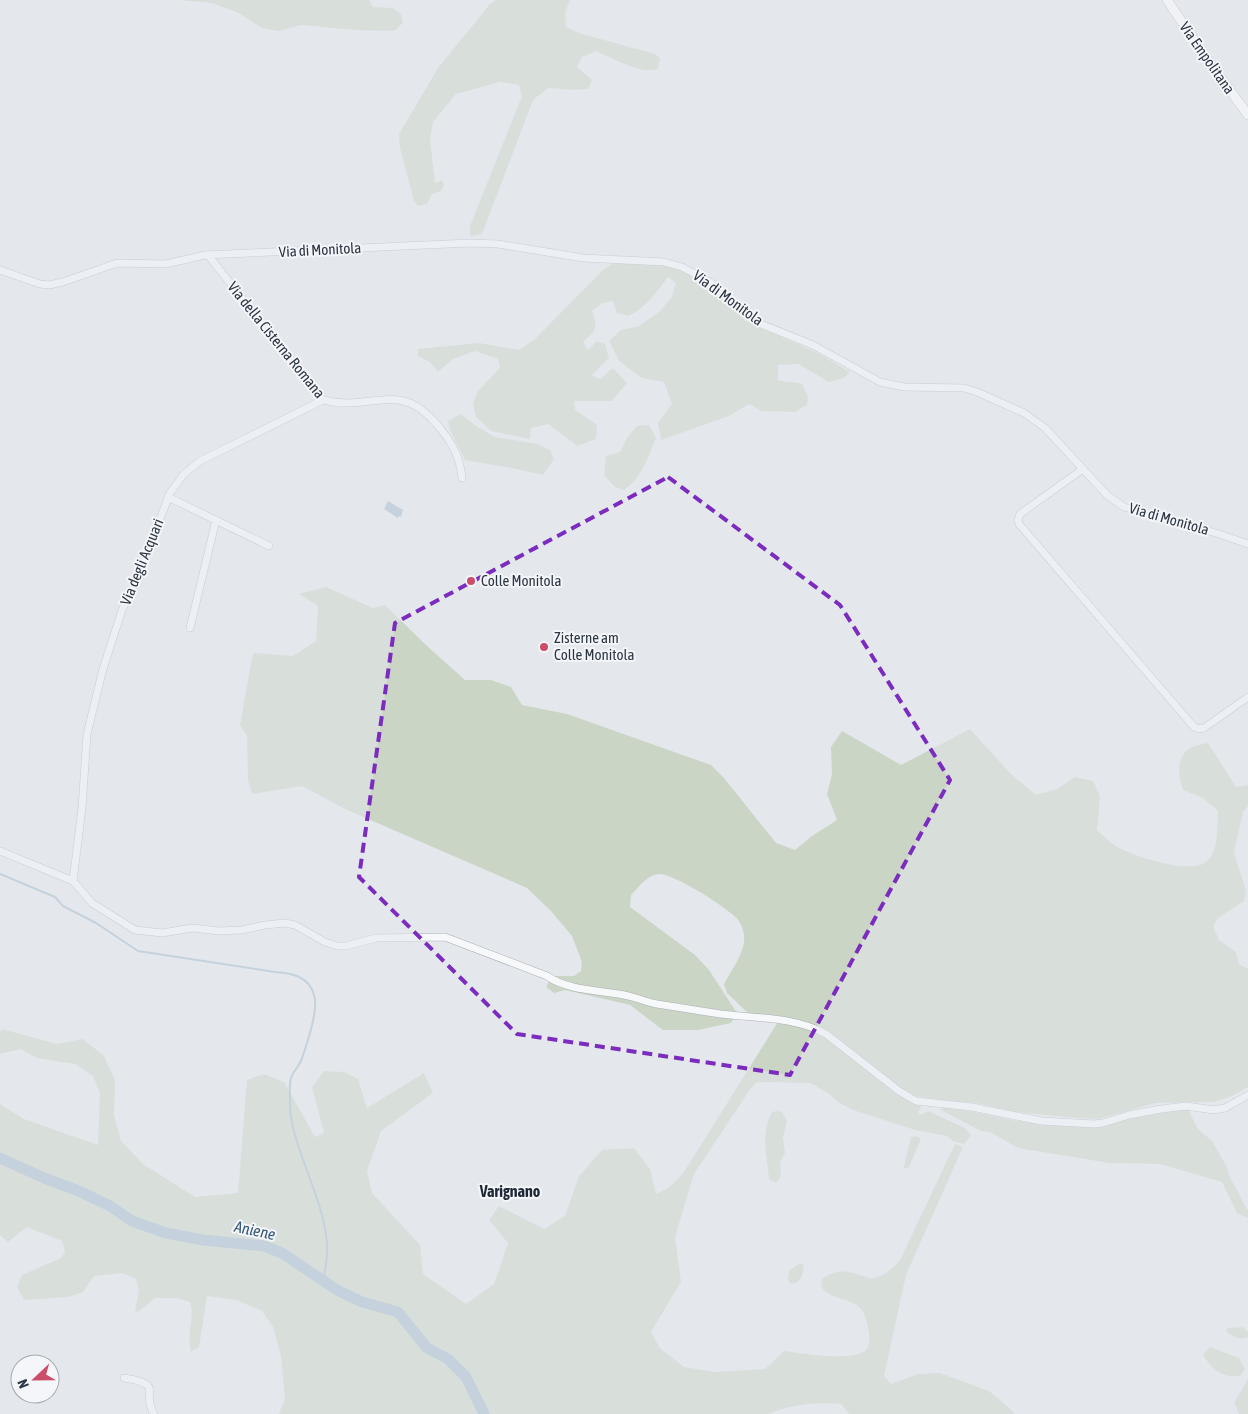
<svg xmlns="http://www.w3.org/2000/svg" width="1248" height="1414" viewBox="0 0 1248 1414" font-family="'Asap Condensed',sans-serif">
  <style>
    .green { fill: #cbd5c5 }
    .water { fill: #a0b8ca }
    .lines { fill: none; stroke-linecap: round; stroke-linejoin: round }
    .stream { stroke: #a0b8ca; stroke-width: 2 }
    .river { stroke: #a0b8ca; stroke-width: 11 }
    .minor-casing { stroke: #a9afb6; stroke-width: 8 }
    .major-casing { stroke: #a4adb7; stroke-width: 10 }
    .minor { stroke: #f7f8fa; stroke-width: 7 }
    .major { stroke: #fff; stroke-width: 9 }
    .marked { fill: none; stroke: #7b2cbf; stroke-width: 4; stroke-dasharray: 10 6; stroke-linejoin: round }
    .poi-dot { fill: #cc4d6a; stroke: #f4f6f9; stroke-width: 2 }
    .labels { text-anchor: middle; stroke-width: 4; stroke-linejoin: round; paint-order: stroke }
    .street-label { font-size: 15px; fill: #2c3644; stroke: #f4f6f9 }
    .poi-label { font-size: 15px; fill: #2c3644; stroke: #f4f6f9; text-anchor: start }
    .neighbourhood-label { font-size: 16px; font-weight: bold; fill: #1e2735; stroke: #f4f6f9 }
    .water-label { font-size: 16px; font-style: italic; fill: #365878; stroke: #f4f6f9 }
  </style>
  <rect width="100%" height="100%" fill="#e4e8ec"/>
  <g class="green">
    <path d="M178,0H369L373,7L393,8L401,14L403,23L394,31L354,30L302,25L278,31L262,28L237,12L211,3Z"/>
    <path d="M496,0H570L565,12L566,27L579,33L655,54L660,58L658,69C641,75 612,58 596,51L582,57L577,67L592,80L588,89L574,90L548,88L533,100L482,234L470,236V226L522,96L519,85L500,82L456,94L433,122L430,139L435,183L442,180L444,185L441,191L432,194L427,204L418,206L414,201L400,148L399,134L438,68L490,4Z"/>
    <path d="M617,261L664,265L681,269L706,283L746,321L818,353L850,372L844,378L829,382L798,364L778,365V380C786,383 793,381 802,384L808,397L807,405L795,412L762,411L749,404L729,416L661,440L658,423L672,404L664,382L642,378L619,361L609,341L621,330L639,326L659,312L672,297L676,283L668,277C656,293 646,308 628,316L617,313L613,301L602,303L592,311C598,328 597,330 583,342L588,350L597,341L605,344L609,358L592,375L600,379L613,368L627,383L612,401H574L575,410L597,425L596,439L577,446C567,437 558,433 549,424L531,428L530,439L491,431L476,417L473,403L478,391L500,368L498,359L475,351L453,359L438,372L430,362L418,356V349L479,343L519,350L535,339L604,269Z"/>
    <path d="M461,414L476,426L495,437L538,444L550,450L554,459L543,475L512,468L465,460L450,430L448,421Z"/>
    <path d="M649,425L656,438C648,457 642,478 624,490L615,487L604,475L606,456L620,452L627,438L637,426Z"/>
    <path d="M326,587L373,608L385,605L427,646L465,680H491L511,687L522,705L567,714L711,765L724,778L776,843L795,850L812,836L837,820L827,794L832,774L831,747L842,731L901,765L970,729L1011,774L1036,795L1057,789L1075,777L1093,781L1100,796L1097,830C1104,836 1112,845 1121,849C1138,857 1196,877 1209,859C1219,846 1217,826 1218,811L1203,798L1183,790C1178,775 1175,756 1192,747C1197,745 1203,744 1208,743L1236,787L1248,785V806L1243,812L1234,852L1246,891L1244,901L1218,918L1213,926L1219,940L1236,952L1239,964L1248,969V1087L1232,1096L1214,1102L1156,1103L1098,1119L1075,1118L1016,1112L976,1103L944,1101L916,1096L906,1093L838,1038L815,1025L748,1013L727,993L724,984C731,971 746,951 744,935C743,927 739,919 733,915C721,904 673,873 658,874C647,875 638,888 631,895L630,907L695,955L709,970L737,1013L731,1023L698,1030H663L630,1005L565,990L554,993L546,987L552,976H574L581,971L582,962L572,936L551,911L527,888L345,809L302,786L252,794L248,780L247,736L240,725L253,653L293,656L316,641L318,606L299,594Z"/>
    <path d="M778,1022L791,1024L822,1034L918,1104L921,1107L918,1112L920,1115L928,1111L965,1128L971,1135L964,1144L953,1141L947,1136L915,1130L853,1110L839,1103L828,1093L810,1083L757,1082L751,1088L694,1174L675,1237L681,1282L651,1332L660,1348L684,1367L715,1372L765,1369L784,1351C801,1353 856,1363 867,1349C870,1345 869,1339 869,1334C867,1323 866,1313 858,1306C848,1298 830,1299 821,1287L822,1279C836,1269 847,1270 863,1276C867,1277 870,1279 874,1278C885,1276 893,1268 900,1260L955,1144L963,1147L906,1275L884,1376L891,1384L918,1374L940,1373L989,1391L1007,1406L1015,1414H849L841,1404C817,1402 792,1404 769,1414H279L285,1399L281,1356L273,1327L262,1311L236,1300L207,1296L199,1347L191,1352C186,1335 195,1319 190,1302L176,1298H155L138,1312L135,1311L139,1290L136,1279L122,1273L94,1276L83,1292L68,1297L24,1300L17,1287L22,1275L61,1258L65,1252L62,1241L27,1227L8,1242L0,1235V1104L24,1119L98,1145L100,1093L93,1076L75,1064L37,1058L21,1049L0,1054V1032L2,1029L57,1044L83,1039L104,1056L115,1080L114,1115L121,1141L143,1164L195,1197L238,1193L247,1080L264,1074L284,1082L315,1137L324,1133L312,1087L324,1071L344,1072L358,1079L367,1108L424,1073L433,1093L381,1131L367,1171L372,1193L420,1245L423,1274L466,1304L494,1284L508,1243L489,1220L499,1206L544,1229L565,1216L579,1176L602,1150L634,1148L650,1169L656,1194C675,1187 684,1172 694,1156Z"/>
    <path d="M950,1107L1017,1121L1093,1127L1140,1115L1188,1109L1198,1129L1212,1141L1227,1167L1230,1177L1248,1211V1218L1237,1213L1222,1182L1160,1164L1109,1163L1018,1148L990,1132L981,1131L939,1109Z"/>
    <path d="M777,1111L782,1112L787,1121L783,1137L785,1153L780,1162L781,1173L779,1180L775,1183L769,1179C767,1156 760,1133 772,1112Z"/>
    <path d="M916,1136L921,1139L909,1167L904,1169V1166L911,1137Z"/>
    <path d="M800,1263L804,1265C803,1274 802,1283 791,1284L788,1280L789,1271Z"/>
    <path d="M1242,1327L1248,1332V1337C1239,1341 1234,1336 1226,1332L1227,1328Z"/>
    <path d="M1210,1347L1239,1358L1245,1369L1240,1376C1221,1378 1213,1370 1203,1355Z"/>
    <path d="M1248,1379V1414H1239L1234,1403Z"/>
  </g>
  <path class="water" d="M388,501L403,510L401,517L399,516L398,518L384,509Z"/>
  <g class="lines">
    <path class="stream" d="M0,874L55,897L63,906L96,923L138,951L275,972C291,973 309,976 314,995C319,1009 306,1047 301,1061C298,1067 293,1072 291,1078C289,1084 290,1094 290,1101C289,1122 297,1141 303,1160C313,1187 325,1216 327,1244C328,1257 325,1270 323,1282"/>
    <path class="river" d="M0,1158L44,1178L79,1191L110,1206L132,1221L166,1233L203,1240L264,1246L282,1253L337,1290L362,1302L398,1312L427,1348L448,1359L466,1377L484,1414"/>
    <g class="minor-casing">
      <g id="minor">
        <path d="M208,255L323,400C376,413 400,375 443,432C454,446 460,459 462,478"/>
        <path d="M0,270L40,284L49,285L63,282L117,263L166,264L205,255L470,243L498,244L583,258L664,262L682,267L710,282L756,322L813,345L880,382L904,387L964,388L977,392L1024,413L1045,428L1108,496L1124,507L1216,533L1248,544"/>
        <path d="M1083,469L1020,514L1018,520L1019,524L1194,727L1199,729L1204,728L1248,697"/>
        <path d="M168,497L269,546"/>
        <path d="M190,628L216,520"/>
        <path d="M0,851L73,881L92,903L135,930L162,933L192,928L220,931L242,930L265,925L285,923L295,925L325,942L337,946H346L376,938L445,937L547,976C569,991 599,990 624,995C635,997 646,1002 657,1004C676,1007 695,1010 714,1013C751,1019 791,1015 826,1034L899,1091L916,1101L972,1107L1041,1121L1094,1124L1103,1123L1129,1115L1161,1109L1186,1106L1214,1110L1225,1108L1248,1095"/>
        <path d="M73,881L82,808L87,734L103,669L122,610L136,582L170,493L184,474L200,461L323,400"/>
        <path d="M124,1378C166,1384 140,1392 154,1414"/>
      </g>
    </g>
    <g class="major-casing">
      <path id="major" d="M1167,0L1208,60L1248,115"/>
    </g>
    <use href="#minor" class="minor"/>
    <use href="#major" class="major"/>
  </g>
  <path d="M0 0H1248V1414H0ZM668,477L840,605L950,780L790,1075L517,1034L359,877L395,623Z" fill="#e4e8ec" fill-opacity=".55" fill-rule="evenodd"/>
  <path class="marked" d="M668,477L840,605L950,780L790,1075L517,1034L359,877L395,623Z"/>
  <g class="poi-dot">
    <circle cx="471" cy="581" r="5"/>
    <circle cx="544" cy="647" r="5"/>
  </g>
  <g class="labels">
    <g class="street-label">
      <text transform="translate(1207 58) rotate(55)" y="5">Via Empolitana</text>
      <text transform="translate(320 250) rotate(-3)" y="5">Via di Monitola</text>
      <text transform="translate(728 298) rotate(36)" y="5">Via di Monitola</text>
      <text transform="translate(276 340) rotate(51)" y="5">Via della Cisterna Romana</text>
      <text transform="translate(1169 519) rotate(16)" y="5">Via di Monitola</text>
      <text transform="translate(142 562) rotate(-68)" y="5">Via degli Acquari</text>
    </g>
    <g class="poi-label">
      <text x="481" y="586">Colle Monitola</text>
      <text x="554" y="643">Zisterne am<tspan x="554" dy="17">Colle Monitola</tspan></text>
    </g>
    <g class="neighbourhood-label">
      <text x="510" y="1197">Varignano</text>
    </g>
    <g class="water-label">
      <text transform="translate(255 1230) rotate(12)" y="6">Aniene</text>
    </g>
  </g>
  <g transform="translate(35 1379) rotate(248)"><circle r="24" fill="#f4f6f9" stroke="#a4a9b1"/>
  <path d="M0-4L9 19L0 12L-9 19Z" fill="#cc4d6a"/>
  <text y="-8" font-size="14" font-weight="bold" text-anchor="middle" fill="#2c3644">N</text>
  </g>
</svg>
